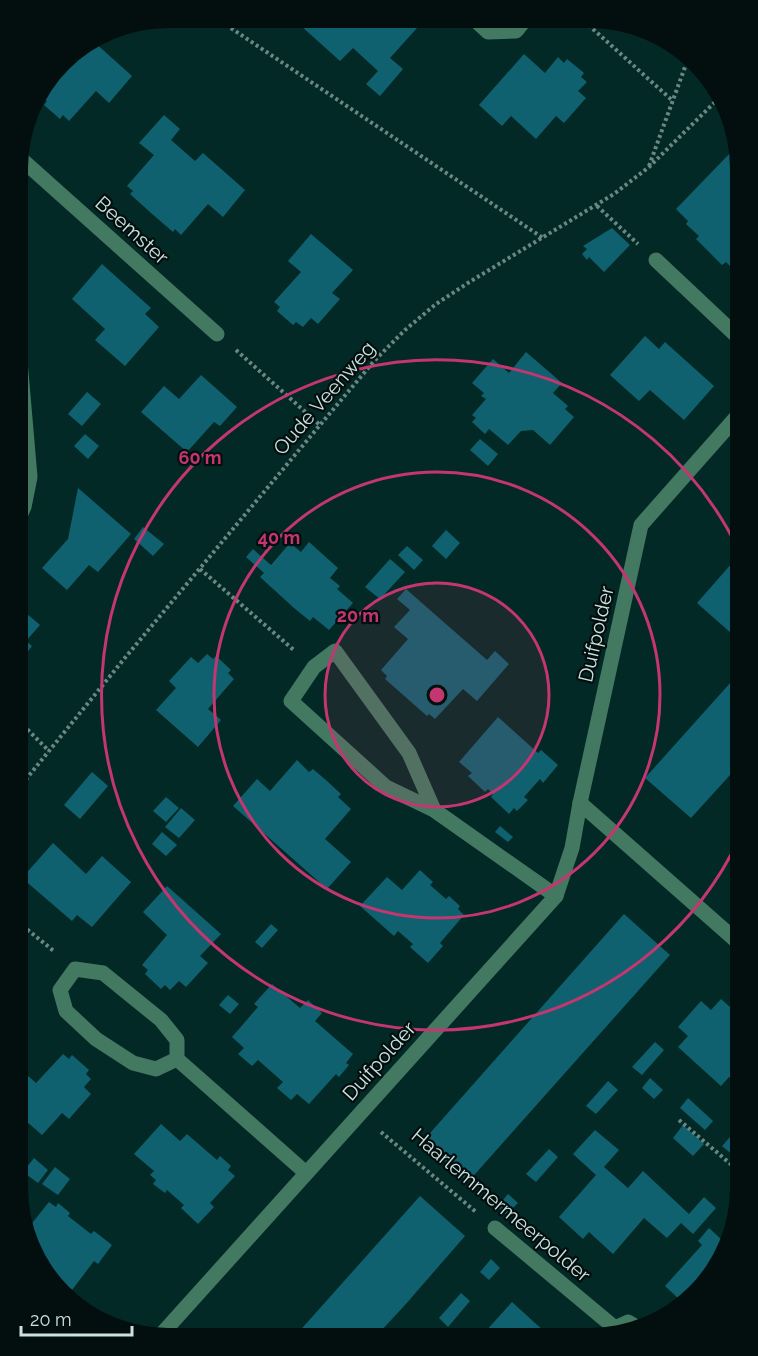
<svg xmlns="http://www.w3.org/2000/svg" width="758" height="1356" viewBox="0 0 758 1356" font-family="Raleway,sans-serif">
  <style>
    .building { fill: #10616f }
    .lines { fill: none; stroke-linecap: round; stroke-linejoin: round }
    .path { stroke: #6a8784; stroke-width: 4; stroke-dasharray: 3 3; stroke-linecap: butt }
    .minor { stroke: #447961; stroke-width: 15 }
    .ring { fill: none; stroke: #c4366f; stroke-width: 3 }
    .labels { text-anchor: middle; stroke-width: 4.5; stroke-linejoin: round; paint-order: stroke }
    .street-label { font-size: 20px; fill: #cde1de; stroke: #030f0e }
    .centre { fill: #c4366f; stroke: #030f0e; stroke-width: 3 }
    .ring-label { font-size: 18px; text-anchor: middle; font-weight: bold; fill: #c4366f; stroke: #030f0e; stroke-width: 4.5; stroke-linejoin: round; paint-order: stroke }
  </style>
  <rect width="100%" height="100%" fill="#032926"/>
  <g class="building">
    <path d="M305,19L408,20L417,28L390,58L403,69L380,96L366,84L378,71L353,48L340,61L300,25Z"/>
    <path d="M93,41L132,76L109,103L96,91L69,121L63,115L60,119L44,105L47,101L41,95L67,58L71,62L85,46Z"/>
    <path d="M524,54L545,73L558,57L564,63L567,59L584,73L581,77L587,82L578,91L586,98L564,123L556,116L536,139L511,116L502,126L479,105Z"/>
    <path d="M164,115L180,129L171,140L195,161L203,153L245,190L223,217L208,204L181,235L175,229L173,232L151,213L130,194L133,191L127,186L154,155L139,143Z"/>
    <path d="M734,149L737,152L740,169V272L738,274L726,262L722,265L696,239L699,236L686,224L688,221L676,209Z"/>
    <path d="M612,228L630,245L604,272L589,257L587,260L582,254L587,249L583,246Z"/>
    <path d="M311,234L353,270L332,293L340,299L318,324L311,318L303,327L296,322L293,325L277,311L280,307L274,302L301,272L288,261Z"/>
    <path d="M102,264L151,308L145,314L159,327L125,366L95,340L105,329L72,299Z"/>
    <path d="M645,336L659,349L665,342L714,386L684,420L650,390L639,401L610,375Z"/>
    <path d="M526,352L562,383L553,393L568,406L565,409L574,417L550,445L533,430L521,431L508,445L489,429L485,434L472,422L476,418L472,415L486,399L481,396L484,393L472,383L493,359L509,373Z"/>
    <path d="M201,375L237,407L220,426L214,422L187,452L141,412L164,386L179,399Z"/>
    <path d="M87,392L101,404L82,426L68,414Z"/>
    <path d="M85,434L99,446L88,459L74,446Z"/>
    <path d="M480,439L498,454L488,466L470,450Z"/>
    <path d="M78,488L131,534L98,572L89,565L67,590L42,568L68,539Z"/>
    <path d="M143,527L164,544L153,556L134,539Z"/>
    <path d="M446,530L460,543L446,559L432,546Z"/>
    <path d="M309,542L338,568L330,578L340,586L337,589L353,603L329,630L313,617L310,621L294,608L260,577L264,573L246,557L253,549L271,565L290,543L301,552Z"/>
    <path d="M407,546L423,560L414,570L398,555Z"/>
    <path d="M740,554V641L697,603Z"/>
    <path d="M390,559L405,572L380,599L365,587Z"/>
    <path d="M406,589L487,660L495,651L509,664L477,701L463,689L435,719L429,714L427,716L385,679L387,676L381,670L408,639L394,627L410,610L397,599Z"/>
    <path d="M19,607L40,625L26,641L32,646L19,663Z"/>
    <path d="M207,654L213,659L216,656L231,670L228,673L234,679L208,709L221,720L198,747L156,710L176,688L169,681L191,657L198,663Z"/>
    <path d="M740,672V764L691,818L645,778Z"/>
    <path d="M498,717L538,753L541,750L558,765L543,783L540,779L524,797L528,800L517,811L514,808L509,814L491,797L493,794L488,789L485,792L468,776L472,773L459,762Z"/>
    <path d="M297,760L309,772L313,769L327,781L341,794L338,797L351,809L325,839L351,862L327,889L233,806L257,779L270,791Z"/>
    <path d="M92,772L108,786L80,819L64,805Z"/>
    <path d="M166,797L179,808L166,822L153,811Z"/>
    <path d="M181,808L195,820L179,838L165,827Z"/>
    <path d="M500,826L513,837L508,842L495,832Z"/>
    <path d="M162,832L177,845L166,856L152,844Z"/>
    <path d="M53,843L86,874L102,856L131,882L92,927L77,915L72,921L22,878Z"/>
    <path d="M420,870L433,882L430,885L446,899L449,896L460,906L458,909L464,915L440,943L443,946L428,963L410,947L413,944L398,931L394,936L360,906L387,877L402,890Z"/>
    <path d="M167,886L221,934L200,956L208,963L186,987L179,981L170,990L165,985L161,989L145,974L148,970L142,965L167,935L143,912Z"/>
    <path d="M624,914L670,955L468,1182L423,1141Z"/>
    <path d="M271,924L278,930L262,948L255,942Z"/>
    <path d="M272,984L300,1008L308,1000L322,1013L315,1021L353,1054L346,1063L349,1065L339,1077L336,1074L309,1104L297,1094L291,1100L277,1088L283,1082L258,1060L252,1066L238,1054L244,1048L232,1037L258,1007L254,1004Z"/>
    <path d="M228,995L239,1004L230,1014L219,1005Z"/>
    <path d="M721,999L740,1016V1087L729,1077L721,1086L678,1047L688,1036L678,1027L701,1001L711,1010Z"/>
    <path d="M655,1042L664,1050L642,1075L632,1067Z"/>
    <path d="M63,1054L69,1059L72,1055L89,1070L86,1074L91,1079L84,1087L91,1094L69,1119L62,1113L42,1135L18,1114V1067L36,1083Z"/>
    <path d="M650,1078L663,1090L654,1099L642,1088Z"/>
    <path d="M608,1081L618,1090L596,1114L586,1106Z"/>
    <path d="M688,1098L713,1121L705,1130L680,1108Z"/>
    <path d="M161,1124L180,1141L187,1134L217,1160L220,1156L231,1166L228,1170L235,1176L210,1203L214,1207L198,1224L181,1208L184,1205L167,1190L165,1193L153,1184L156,1180L150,1175L154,1171L134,1154Z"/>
    <path d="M683,1125L704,1144L693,1156L673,1138Z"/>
    <path d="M595,1130L619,1150L604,1167L628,1188L643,1171L689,1214L704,1197L716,1208L693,1234L681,1223L667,1238L644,1218L613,1254L589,1232L583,1239L559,1217L596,1175L573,1154Z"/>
    <path d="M731,1136L740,1144V1161L722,1146Z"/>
    <path d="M549,1149L558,1157L536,1182L526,1174Z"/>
    <path d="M34,1158L48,1170L38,1183L23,1172Z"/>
    <path d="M55,1167L70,1179L58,1195L42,1184Z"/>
    <path d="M508,1194L518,1203L506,1215L497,1207Z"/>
    <path d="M420,1196L465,1236L405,1305L379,1333L296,1335Z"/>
    <path d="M49,1202L56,1207L58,1203L70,1213L68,1216L91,1234L94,1231L112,1245L98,1264L94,1261L72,1290L64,1284L62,1286L26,1236L25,1232Z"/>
    <path d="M709,1228L723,1241L709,1279L680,1300L665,1286L702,1245L698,1241Z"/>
    <path d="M491,1259L500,1268L489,1280L480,1272Z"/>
    <path d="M461,1293L470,1301L448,1327L439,1318Z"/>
    <path d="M512,1302L535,1323L544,1331L485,1332Z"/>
  </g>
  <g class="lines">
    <g class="path">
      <path d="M216,18L543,238"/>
      <path d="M584,21L673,101"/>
      <path d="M649,166L689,56"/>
      <path d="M597,206L638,244"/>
      <path d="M236,350L320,425"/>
      <path d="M200,569L295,651"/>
      <path d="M19,721L49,751"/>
      <path d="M18,789L124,659L320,425L375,360L405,330L436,304L471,281L614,194L649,167L718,99"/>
      <path d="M18,922L55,952"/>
      <path d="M679,1120L740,1172"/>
      <path d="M381,1132L476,1212"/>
    </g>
    <g class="minor">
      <path d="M475,20L488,32L516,31L525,20"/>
      <path d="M19,157L217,334"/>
      <path d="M656,260L740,339"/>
      <path d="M19,518L24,507L30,477L19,349"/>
      <path d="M580,803L740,944"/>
      <path d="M434,810L386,787L291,701L314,667L335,651L409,753L434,810L556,896"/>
      <path d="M177,1059L156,1069L133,1063L96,1039L66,1011L60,990L75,969L103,973L161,1020L177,1040V1059L306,1173"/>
      <path d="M495,1228L615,1328"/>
      <path d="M614,1330L615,1328L628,1322L640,1329"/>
      <path d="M159,1337L556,896L572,848L580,803L641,525L740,413"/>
    </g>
  </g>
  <circle cx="437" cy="695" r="112" fill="#c4366f" fill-opacity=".12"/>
  <g class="ring">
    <circle cx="437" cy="695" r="112"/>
    <circle cx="437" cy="695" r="223"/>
    <path d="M739 839A335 335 0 1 1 739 551"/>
  </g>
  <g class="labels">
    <g class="street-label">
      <text transform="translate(132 230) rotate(42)" y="7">Beemster</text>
      <text transform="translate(324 398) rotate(-49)" y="7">Oude Veenweg</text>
      <text transform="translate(596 634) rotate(-77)" y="7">Duifpolder</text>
      <text transform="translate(379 1061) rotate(-48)" y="7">Duifpolder</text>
      <text transform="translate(501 1205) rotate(40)" y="7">Haarlemmermeerpolder</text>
    </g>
  </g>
  <path d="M0 0H758V1356H0ZM168 28H590A140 140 0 0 1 730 168V1188A140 140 0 0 1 590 1328H168A140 140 0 0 1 28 1188V168A140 140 0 0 1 168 28Z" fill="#030f0e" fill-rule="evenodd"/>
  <circle cx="437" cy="695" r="9" class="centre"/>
  <g class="ring-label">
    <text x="200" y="464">60 m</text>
    <text x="279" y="544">40 m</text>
    <text x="358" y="622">20 m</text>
  </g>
  <path d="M21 1326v9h111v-9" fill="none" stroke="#cde1de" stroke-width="3"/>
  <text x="30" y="1326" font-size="18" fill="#cde1de" stroke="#030f0e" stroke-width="4.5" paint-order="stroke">20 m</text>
</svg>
